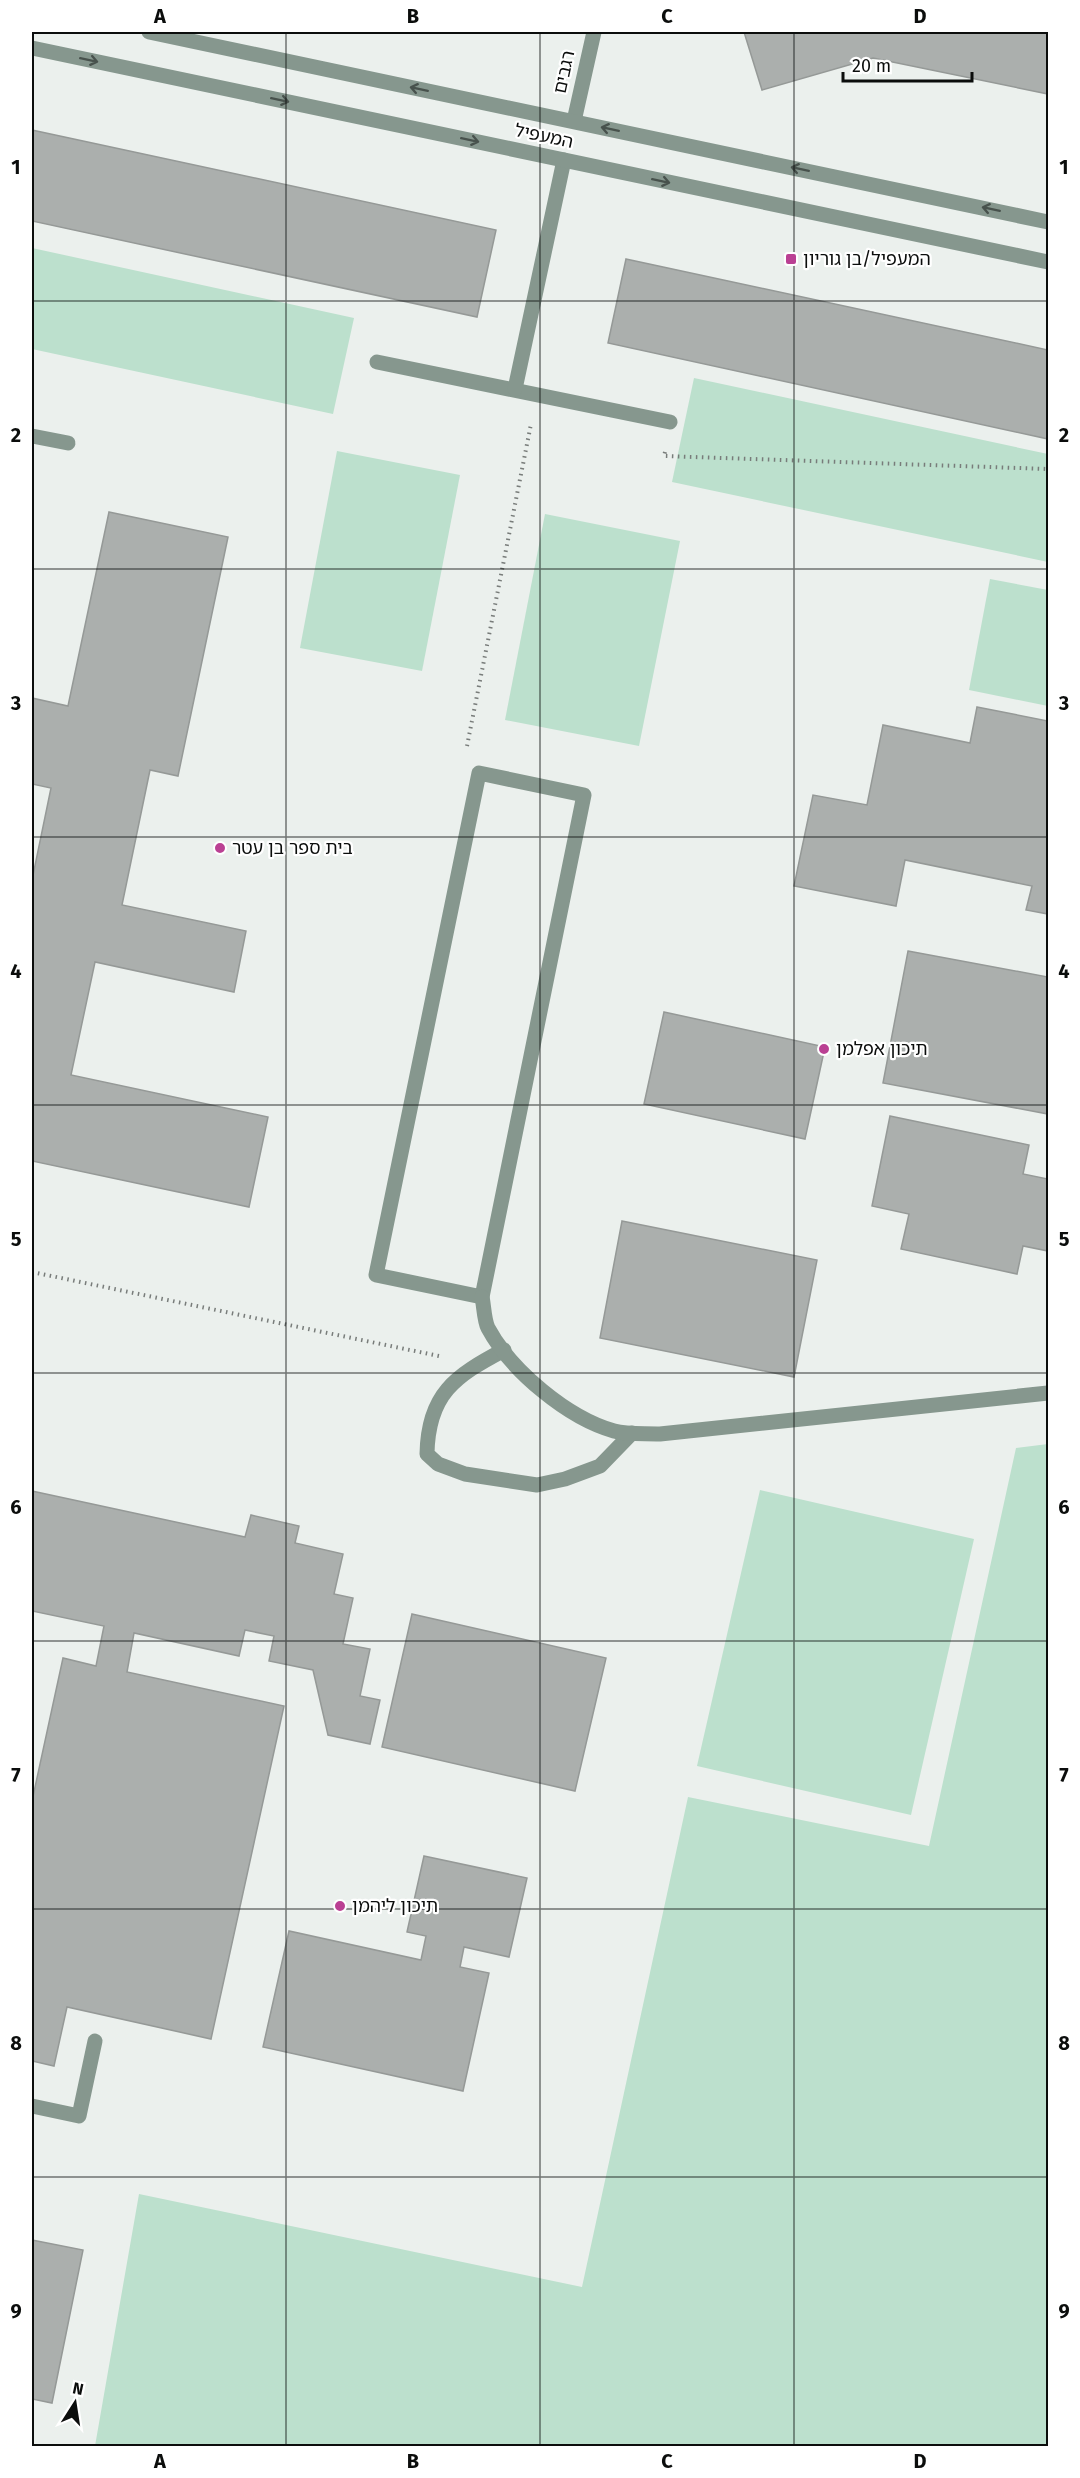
<svg xmlns="http://www.w3.org/2000/svg" width="1080" height="2478" viewBox="0 0 1080 2478" font-family="'Fira Sans','Noto Sans Hebrew',sans-serif">
  <style>
    .green { fill: #bce0cd }
    .building { fill: #abafad; stroke: #959997; stroke-width: 1.5 }
    .lines { fill: none; stroke-linecap: round; stroke-linejoin: round }
    .path { stroke: #787c7a; stroke-width: 4; stroke-dasharray: 1.5 4.5; stroke-linecap: butt }
    .service { stroke: #86978e; stroke-width: 15 }
    .minor { stroke: #86978e; stroke-width: 15 }
    .tertiary { stroke: #86978e; stroke-width: 15 }
    .oneway { stroke: #48524d }
    .grid { fill: none; stroke: #0b0d0c; stroke-width: 1.5; stroke-opacity: 0.55 }
    .poi-dot { fill: #ba4093; stroke: #fff; stroke-width: 2 }
    .labels { text-anchor: middle; stroke-width: 4.5; stroke-linejoin: round; paint-order: stroke }
    .street-label { font-size: 18px; fill: #0b0d0c; stroke: #fff }
    .poi-label { font-size: 18px; fill: #0b0d0c; stroke: #fff; text-anchor: start }
    .neatline { fill: none; stroke: #0b0d0c; stroke-width: 2 }
    .grid-label { font-size: 20px; text-anchor: middle; font-weight: bold; fill: #0b0d0c }
  </style>
  <rect width="100%" height="100%" fill="#ebf0ed"/>
  <g class="green">
    <path d="M32,248L354,318L333,414L32,349Z"/>
    <path d="M694,378L1048,454V562L672,482Z"/>
    <path d="M337,451L460,475L422,671L300,648Z"/>
    <path d="M545,514L680,541L639,746L505,720Z"/>
    <path d="M990,579L1048,590V706L969,690Z"/>
    <path d="M1048,1444V2446H95L139,2194L582,2287L688,1797L929,1846L1016,1448Z"/>
    <path d="M760,1490L974,1539L911,1815L697,1766Z"/>
  </g>
  <g class="building">
    <path d="M744,32H1048V94L873,58L762,90Z"/>
    <path d="M32,130L496,230L477,317L32,221Z"/>
    <path d="M626,259L1048,350V439L608,343Z"/>
    <path d="M109,512L228,537L178,776L150,770L122,905L246,931L234,992L95,962L71,1075L268,1117L249,1207L32,1161V880L51,788L32,784V698L68,706Z"/>
    <path d="M977,707L1048,721V914L1026,910L1032,886L905,860L896,906L794,886L813,795L867,805L883,725L970,743Z"/>
    <path d="M908,951L1048,977V1114L883,1083Z"/>
    <path d="M664,1012L825,1047L805,1139L644,1104Z"/>
    <path d="M890,1116L1029,1145L1023,1174L1048,1179V1251L1023,1246L1017,1274L901,1249L909,1214L872,1206Z"/>
    <path d="M622,1221L817,1260L794,1377L600,1338Z"/>
    <path d="M32,1491L245,1537L251,1515L299,1526L295,1543L343,1554L334,1594L353,1598L343,1644L370,1649L360,1696L380,1700L370,1744L328,1735L313,1670L269,1661L274,1636L245,1630L239,1656L134,1633L127,1672L284,1706L211,2039L67,2007L54,2066L32,2061V1801L63,1658L96,1666L104,1626L32,1611Z"/>
    <path d="M412,1614L606,1658L575,1791L382,1747Z"/>
    <path d="M424,1856L527,1878L509,1957L464,1947L460,1967L489,1973L463,2091L263,2047L289,1931L421,1960L426,1936L407,1932Z"/>
    <path d="M32,2240L83,2250L52,2403L32,2399Z"/>
  </g>
  <g class="lines">
    <g class="path">
      <path d="M665,452L664,456L1048,469"/>
      <path d="M467,746L531,424"/>
      <path d="M32,1272L439,1356"/>
    </g>
    <g class="service">
      <path d="M377,362L670,422"/>
      <path d="M515,389L564,160"/>
      <path d="M32,436L68,443"/>
      <path d="M479,773L584,795L482,1297L376,1275Z"/>
      <path d="M504,1350C455,1376 428,1394 427,1454L438,1464L465,1474L537,1485L565,1479L600,1466L632,1433"/>
      <path d="M32,2106L79,2116L95,2041"/>
    </g>
    <g class="minor">
      <path d="M574,121L594,32"/>
      <path d="M482,1297C484,1306 484,1320 488,1328C511,1371 568,1418 614,1431C628,1435 646,1433 660,1434L1048,1393"/>
    </g>
    <g class="tertiary">
      <path d="M149,32L1048,222"/>
      <path d="M32,48L1048,262"/>
    </g>
  </g>
  <defs><path id="oneway-shaft" d="M-6 0H5M1.5-3L5.5 0L1.5 3" fill="none" stroke-width="1.6" stroke-linecap="round" stroke-linejoin="round" transform="scale(1.5)"/></defs>
  <g class="oneway">
    <use href="#oneway-shaft" transform="translate(89 60) rotate(12)"/>
    <use href="#oneway-shaft" transform="translate(419 89) rotate(-168)"/>
    <use href="#oneway-shaft" transform="translate(280 100) rotate(12)"/>
    <use href="#oneway-shaft" transform="translate(610 129) rotate(-168)"/>
    <use href="#oneway-shaft" transform="translate(470 140) rotate(12)"/>
    <use href="#oneway-shaft" transform="translate(800 169) rotate(-168)"/>
    <use href="#oneway-shaft" transform="translate(661 181) rotate(12)"/>
    <use href="#oneway-shaft" transform="translate(991 209) rotate(-168)"/>
  </g>
  <path class="grid" d="M286,32V2446M540,32V2446M794,32V2446M32,301H1048M32,569H1048M32,837H1048M32,1105H1048M32,1373H1048M32,1641H1048M32,1909H1048M32,2177H1048"/>
  <g class="poi-dot">
    <rect x="785" y="253" width="12" height="12" rx="3"/>
    <circle cx="220" cy="848" r="6"/>
    <circle cx="824" cy="1049" r="6"/>
    <circle cx="340" cy="1906" r="6"/>
  </g>
  <g class="labels">
    <g class="street-label">
      <text transform="translate(564 72) rotate(-78)" y="6">רגבים</text>
      <text transform="translate(544 136) rotate(12)" y="6">המעפיל</text>
    </g>
    <g class="poi-label">
      <text x="803" y="265">המעפיל/בן גוריון</text>
      <text x="232" y="854">בית ספר בן עטר</text>
      <text x="836" y="1055">תיכון אפלמן</text>
      <text x="352" y="1912">תיכון ליהמן</text>
    </g>
  </g>
  <rect width="1080" height="2478" fill="none" stroke="#ffffff" stroke-width="66"/>
  <g transform="translate(75 2403) rotate(12)" stroke="#ffffff" stroke-width="4.5" paint-order="stroke">
  <path d="M0-4.5L10 22L0 15L-10 22Z" fill="#0b0d0c"/>
  <text y="-9" font-size="16" font-weight="bold" text-anchor="middle" fill="#0b0d0c">N</text>
  </g>
  <path d="M843 72v9h129v-9" fill="none" stroke="#0b0d0c" stroke-width="3"/>
  <text x="852" y="72" font-size="18" fill="#0b0d0c" stroke="#ffffff" stroke-width="4.5" paint-order="stroke">20 m</text>
  <rect x="33" y="33" width="1014" height="2412" class="neatline"/>
  <g class="grid-label">
    <text x="160" y="23">A</text>
    <text x="413" y="23">B</text>
    <text x="667" y="23">C</text>
    <text x="920" y="23">D</text>
    <text x="16" y="174">1</text>
    <text x="1064" y="174">1</text>
    <text x="16" y="442">2</text>
    <text x="1064" y="442">2</text>
    <text x="16" y="710">3</text>
    <text x="1064" y="710">3</text>
    <text x="16" y="978">4</text>
    <text x="1064" y="978">4</text>
    <text x="16" y="1246">5</text>
    <text x="1064" y="1246">5</text>
    <text x="16" y="1514">6</text>
    <text x="1064" y="1514">6</text>
    <text x="16" y="1782">7</text>
    <text x="1064" y="1782">7</text>
    <text x="16" y="2050">8</text>
    <text x="1064" y="2050">8</text>
    <text x="16" y="2318">9</text>
    <text x="1064" y="2318">9</text>
    <text x="160" y="2468">A</text>
    <text x="413" y="2468">B</text>
    <text x="667" y="2468">C</text>
    <text x="920" y="2468">D</text>
  </g>
</svg>
